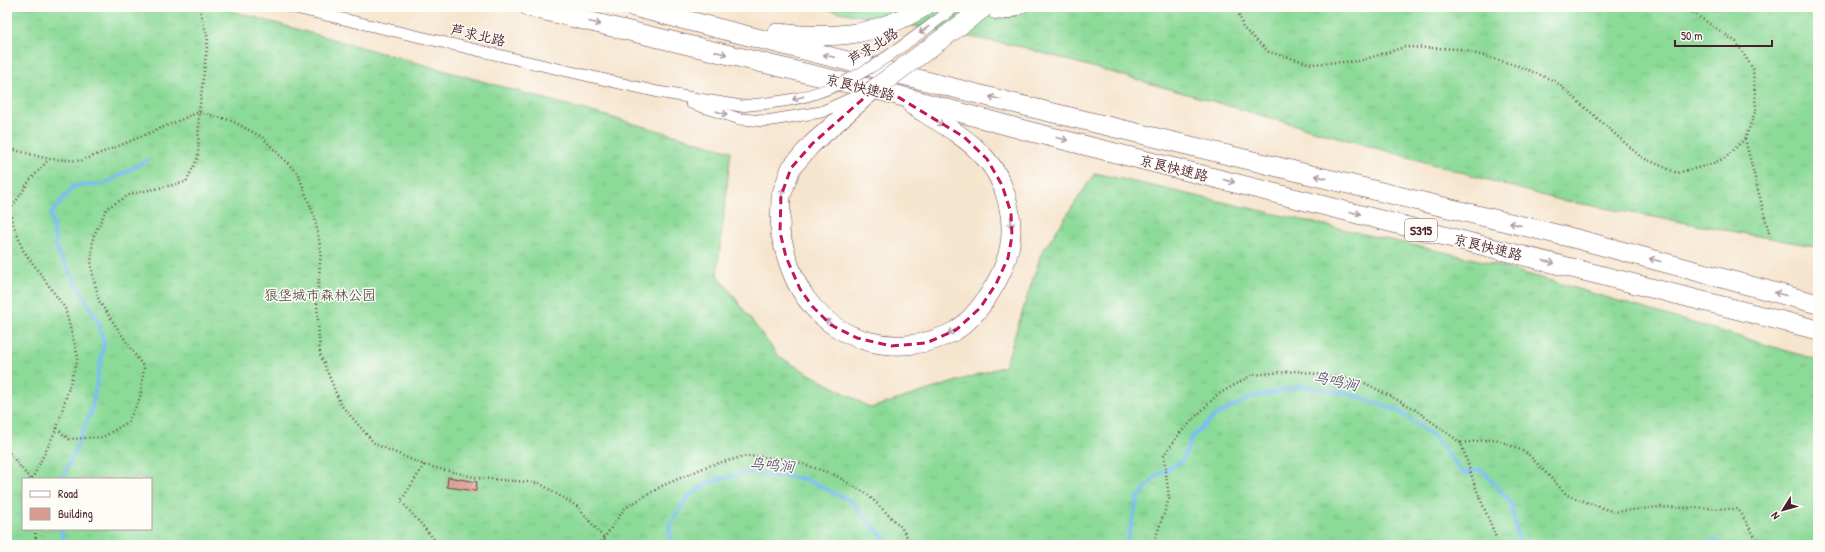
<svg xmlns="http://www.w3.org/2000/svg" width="1825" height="552" viewBox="0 0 1825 552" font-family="'Patrick Hand','LXGW WenKai TC',sans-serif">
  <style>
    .grass { fill: url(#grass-tufts); stroke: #6b7c62; fill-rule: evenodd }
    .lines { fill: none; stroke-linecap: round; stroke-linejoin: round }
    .stream { stroke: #7bbef1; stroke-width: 4 }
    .building { fill: url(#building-hatch) }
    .street-casing { stroke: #643d43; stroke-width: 12 }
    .highway-casing { stroke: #643d43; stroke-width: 20 }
    .path { stroke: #643d43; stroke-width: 2.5; stroke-dasharray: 1 3; stroke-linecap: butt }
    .street { stroke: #fff; stroke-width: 11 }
    .highway { stroke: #fff; stroke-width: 19 }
    .street-bridge-casing { stroke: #643d43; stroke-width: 12; stroke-linecap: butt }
    .highway-bridge-casing { stroke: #643d43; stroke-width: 20; stroke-linecap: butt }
    .street-bridge { stroke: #fff; stroke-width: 11 }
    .highway-bridge { stroke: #fff; stroke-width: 19 }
    .oneway { stroke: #ae9aa0 }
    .marked { fill: none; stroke: #c2185b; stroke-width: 3; stroke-dasharray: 8 5; stroke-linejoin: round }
    .labels { text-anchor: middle; stroke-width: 3; stroke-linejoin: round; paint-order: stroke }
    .shield { fill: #fdfcf7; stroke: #806168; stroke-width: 1 }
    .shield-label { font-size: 13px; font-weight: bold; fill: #4a1f2b }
    .street-label { font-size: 14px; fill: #4a1f2b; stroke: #fdfcf7 }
    .park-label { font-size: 14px; fill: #5e574c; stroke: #fdfcf7 }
    .water-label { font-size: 15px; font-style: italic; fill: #5b5770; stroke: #fdfcf7 }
  </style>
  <defs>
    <pattern id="grass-tufts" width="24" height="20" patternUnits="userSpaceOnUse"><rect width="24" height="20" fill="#8cda98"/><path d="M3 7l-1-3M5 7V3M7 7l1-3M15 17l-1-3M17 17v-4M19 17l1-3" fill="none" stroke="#7abb83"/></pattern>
    <pattern id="building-hatch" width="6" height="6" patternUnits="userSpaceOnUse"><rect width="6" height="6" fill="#d89c8f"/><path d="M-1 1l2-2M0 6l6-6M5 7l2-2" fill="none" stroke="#b17f75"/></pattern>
  </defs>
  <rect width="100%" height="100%" fill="#fdfcf7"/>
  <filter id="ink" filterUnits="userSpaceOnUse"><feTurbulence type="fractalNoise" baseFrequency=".025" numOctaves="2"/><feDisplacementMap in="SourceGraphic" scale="8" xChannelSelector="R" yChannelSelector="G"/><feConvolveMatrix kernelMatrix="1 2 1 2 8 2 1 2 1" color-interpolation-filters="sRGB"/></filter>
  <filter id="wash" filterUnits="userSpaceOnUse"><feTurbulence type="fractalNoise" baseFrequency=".012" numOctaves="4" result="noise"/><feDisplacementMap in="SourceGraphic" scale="16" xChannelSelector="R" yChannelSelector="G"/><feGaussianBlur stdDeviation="0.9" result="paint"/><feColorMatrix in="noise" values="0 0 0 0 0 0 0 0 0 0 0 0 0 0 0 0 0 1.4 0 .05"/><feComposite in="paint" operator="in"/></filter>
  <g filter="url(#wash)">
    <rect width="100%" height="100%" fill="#f6e5ce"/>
    <g class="grass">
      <path d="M7,7H218L731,151L717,274L779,357L871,408L1005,366L1041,254L1095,173L1483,261L1818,360V545H7ZM23,479H151V529H23Z"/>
      <path d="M813,7H1818V247L1555,199L1022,47Z"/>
    </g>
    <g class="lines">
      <g class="stream">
        <path d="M62,479L73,455L91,412L104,343L98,321L57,250L51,213L74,186L104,184L147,160"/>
        <path d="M61,529L64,545"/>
        <path d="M672,545L669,526L688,497L709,482L749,472L805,479L851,501L890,545"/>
        <path d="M1126,545L1138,498L1156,476L1182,461L1192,437L1216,415L1252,397L1304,386L1350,394L1397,410L1433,436L1464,474L1481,469L1511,503L1519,545"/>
        <path d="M1682,545L1718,541"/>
      </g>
    </g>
    <g id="blocks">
      <path class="building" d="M448,477L477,482L476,491L447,487Z"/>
    </g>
  </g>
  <g filter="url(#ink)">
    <use href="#blocks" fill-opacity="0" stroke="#643d43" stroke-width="1"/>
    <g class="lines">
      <g class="street-casing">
        <g id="street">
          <path d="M291,7L658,92L741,106"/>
          <path d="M987,7C996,20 1011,13 1023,7"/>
          <path d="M691,103L740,119"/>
        </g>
      </g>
      <g class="highway-casing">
        <g id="highway">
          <path d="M529,7L893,94L1024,130L1818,330"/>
          <path d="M634,7L1033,108L1577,239L1818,304"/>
          <path d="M777,33C835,39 873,37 924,7"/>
          <path d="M780,232C785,252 790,272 800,289C832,344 900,360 955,331C968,323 980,308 988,296C1010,263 1017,234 1006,196C1002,183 995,169 986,159C966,136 939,122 913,106"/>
        </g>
      </g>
      <g class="path">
        <path d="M1237,7L1243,28L1269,52L1312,64L1359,61L1405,47L1460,49L1518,66L1555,81L1641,157L1677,173L1709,165L1725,158L1745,139L1756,110L1753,69L1736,42L1685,7"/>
        <path d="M1745,139L1769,233"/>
        <path d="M7,148L49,159L81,161L121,145L199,112L230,120L262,137L298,174L315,218L321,251L317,303L320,354L341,405L375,444L424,465L478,478L539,483L578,507L603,537L607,545"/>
        <path d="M57,428L68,439L103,437L128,422L140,398L144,368L99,301L91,266L93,237L107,208L131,194L186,182L198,157L199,112L208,39L199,7"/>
        <path d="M1461,443L1496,439L1527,453L1567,495L1614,512L1659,507L1738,509L1760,545"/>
        <path d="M7,450L30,479"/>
        <path d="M424,465L401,501L439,545"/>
        <path d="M32,479L57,428L78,357L65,308L23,250L9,212L30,180L49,159"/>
        <path d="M35,529L36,545"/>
        <path d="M599,545L625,508L662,486L708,466L746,456L788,459L833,474L867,494L901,527L912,545"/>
        <path d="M1153,545L1169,499L1164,455L1180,433L1217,395L1252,375L1296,371L1359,380L1413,408L1461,443L1474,483L1499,545"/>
      </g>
      <use href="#street" class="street"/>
      <use href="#highway" class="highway"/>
      <g class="street-bridge-casing">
        <g id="street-bridge">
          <path d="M741,106C757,104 773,103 789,100C853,89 905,44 955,7"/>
          <path d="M740,119L766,121L821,112L861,94"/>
        </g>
      </g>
      <g class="highway-bridge-casing">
        <path id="highway-bridge" d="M780,232L781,196L791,168L812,144L874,89L985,7"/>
      </g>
      <use href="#street-bridge" class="street-bridge"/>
      <use href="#highway-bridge" class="highway-bridge"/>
    </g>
    <defs><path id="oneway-shaft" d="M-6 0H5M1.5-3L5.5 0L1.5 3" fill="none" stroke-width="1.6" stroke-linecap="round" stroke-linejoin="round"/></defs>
    <g class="oneway">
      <use href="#oneway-shaft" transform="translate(595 23) rotate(14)"/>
      <use href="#oneway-shaft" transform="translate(924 30) rotate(143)"/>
      <use href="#oneway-shaft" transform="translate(721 53) rotate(14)"/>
      <use href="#oneway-shaft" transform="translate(829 56) rotate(-166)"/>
      <use href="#oneway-shaft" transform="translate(798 98) rotate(163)"/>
      <use href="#oneway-shaft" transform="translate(995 98) rotate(-166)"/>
      <use href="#oneway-shaft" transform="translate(722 113) rotate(18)"/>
      <use href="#oneway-shaft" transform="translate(938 122) rotate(31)"/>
      <use href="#oneway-shaft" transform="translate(1062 139) rotate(14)"/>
      <use href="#oneway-shaft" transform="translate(1321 177) rotate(-167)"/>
      <use href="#oneway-shaft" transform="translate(1229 181) rotate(14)"/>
      <use href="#oneway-shaft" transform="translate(782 194) rotate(-76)"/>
      <use href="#oneway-shaft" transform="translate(1355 213) rotate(14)"/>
      <use href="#oneway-shaft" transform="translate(1011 222) rotate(86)"/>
      <use href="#oneway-shaft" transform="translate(1515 224) rotate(-167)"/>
      <use href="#oneway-shaft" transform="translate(1655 260) rotate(-165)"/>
      <use href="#oneway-shaft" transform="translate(1549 262) rotate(14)"/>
      <use href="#oneway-shaft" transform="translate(1780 294) rotate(-165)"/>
      <use href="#oneway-shaft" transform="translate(830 323) rotate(-142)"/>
      <use href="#oneway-shaft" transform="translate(953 331) rotate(153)"/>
    </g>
  </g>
  <path class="marked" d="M873,90L893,94L964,137L987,159L1002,185L1011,213L1012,236L1008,258L996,284L980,308L956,330L926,343L891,346L857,338L831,325L812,306L800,289L786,257L780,232L781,196L791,168L812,144Z"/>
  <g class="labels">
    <rect class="shield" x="1405" y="219" width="32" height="22" rx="3"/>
    <g class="shield-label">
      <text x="1421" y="235">S315</text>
    </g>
    <g class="street-label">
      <text transform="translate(478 35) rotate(13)" y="5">芦求北路</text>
      <text transform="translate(873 46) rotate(-32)" y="5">芦求北路</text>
      <text transform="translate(860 87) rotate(14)" y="5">京良快速路</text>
      <text transform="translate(1174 168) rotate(14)" y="5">京良快速路</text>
      <text transform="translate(1488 247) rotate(14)" y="5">京良快速路</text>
    </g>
    <g class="park-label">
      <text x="320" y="300">狼垡城市森林公园</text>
    </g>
    <g class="water-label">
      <text transform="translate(1336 381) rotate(12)" y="5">鸟鸣涧</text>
      <text transform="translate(772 465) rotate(5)" y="5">鸟鸣涧</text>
    </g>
  </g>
  <rect width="1825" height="552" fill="none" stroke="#fdfcf7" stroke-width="24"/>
  <rect x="22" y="478" width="130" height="52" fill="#fdfcf7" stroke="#b5a4a5"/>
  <rect x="30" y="491" width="20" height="6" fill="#ffffff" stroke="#b5a4a5"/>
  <text x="58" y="498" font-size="12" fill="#4a1f2b">Road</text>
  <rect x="30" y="508" width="20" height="12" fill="#d89c8f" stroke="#b5a4a5"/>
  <text x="58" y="518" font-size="12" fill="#4a1f2b">Building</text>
  <g transform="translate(1783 510) rotate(233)" stroke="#fdfcf7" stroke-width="3" paint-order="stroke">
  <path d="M0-3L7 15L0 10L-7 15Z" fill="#4a1f2b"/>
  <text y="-6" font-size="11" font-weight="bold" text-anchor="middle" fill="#4a1f2b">N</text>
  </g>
  <path d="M1675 40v6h97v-6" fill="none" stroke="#4a1f2b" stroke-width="2"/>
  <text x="1681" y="40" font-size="12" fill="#4a1f2b" stroke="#fdfcf7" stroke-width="3" paint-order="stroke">50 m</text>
</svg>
